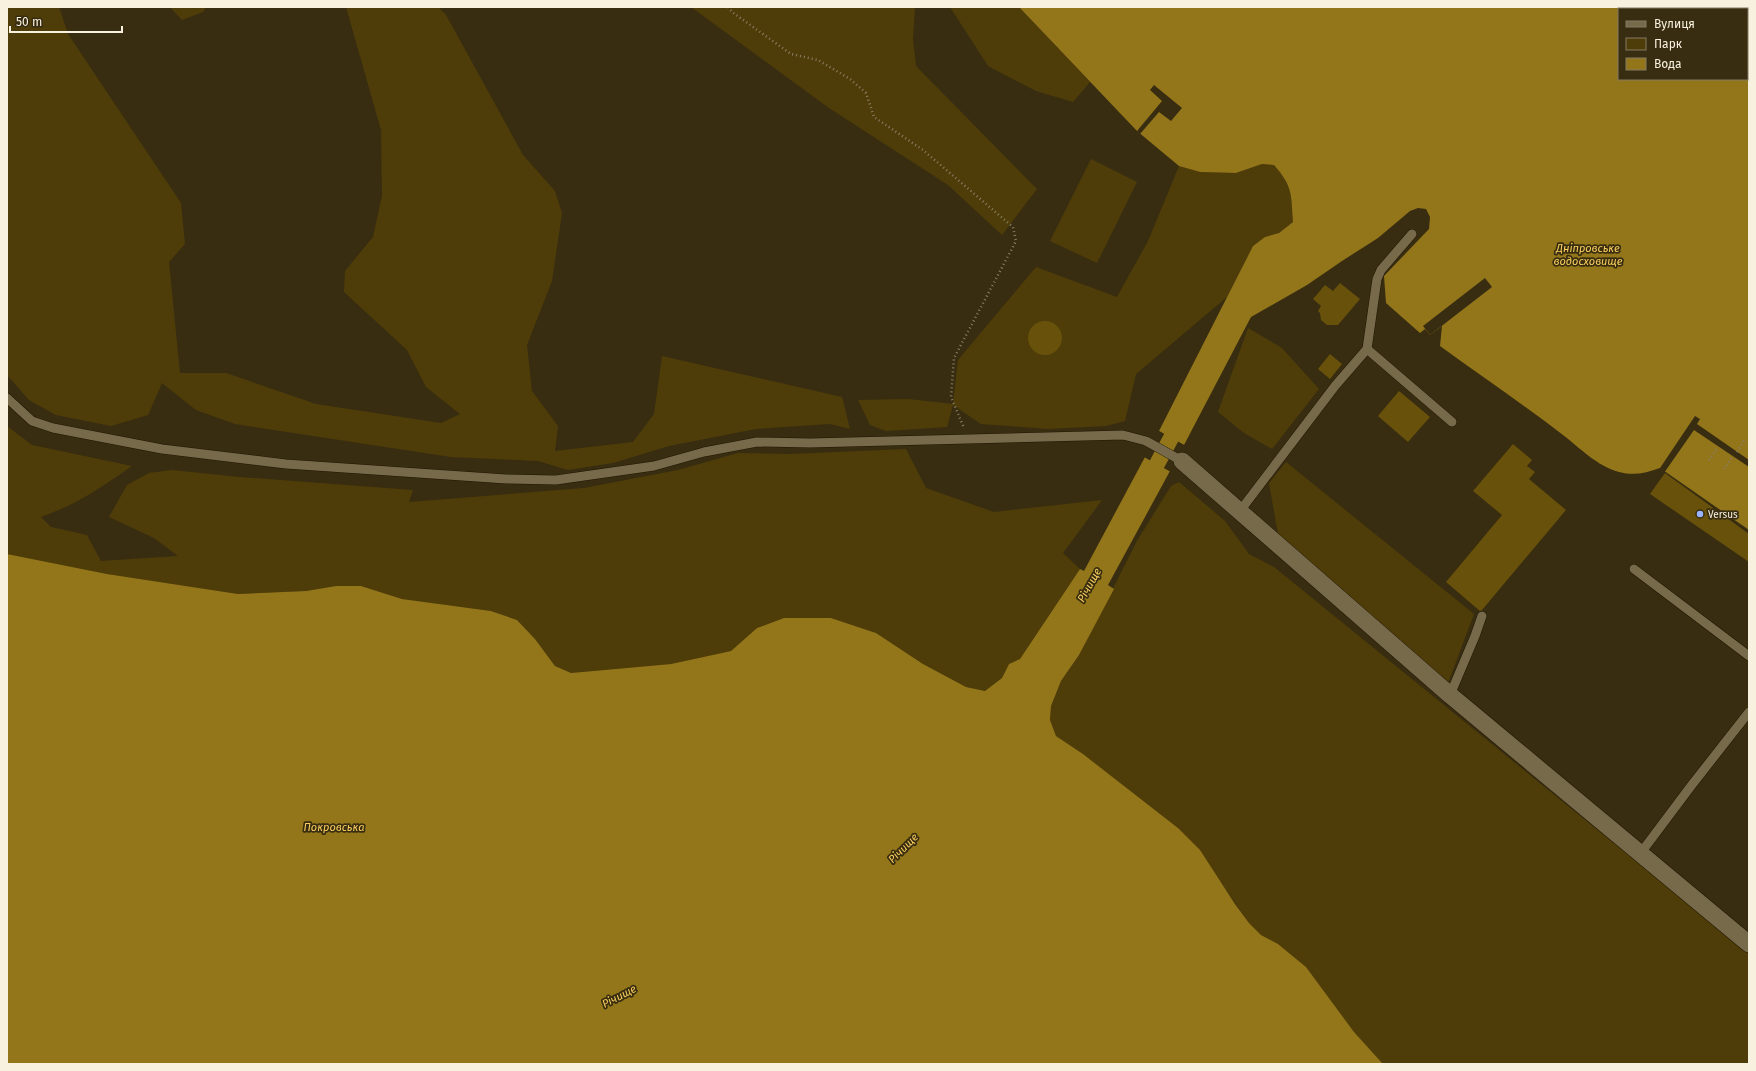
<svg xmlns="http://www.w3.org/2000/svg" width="1756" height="1071" viewBox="0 0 1756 1071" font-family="'Fira Sans',sans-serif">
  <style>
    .green { fill: #4f3d09 }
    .water { fill: #93751a; fill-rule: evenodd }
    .pier { fill: #382d10 }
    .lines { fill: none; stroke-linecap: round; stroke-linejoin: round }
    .canal { stroke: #93751a; stroke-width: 16 }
    .building { fill: #68510a }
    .lane-casing { stroke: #201500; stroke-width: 10 }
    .street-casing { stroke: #201500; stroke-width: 18 }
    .path { stroke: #897f67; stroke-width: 2.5; stroke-dasharray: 1 3; stroke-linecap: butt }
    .lane { stroke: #766a4b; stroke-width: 9 }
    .street { stroke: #766a4b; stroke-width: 17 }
    .poi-dot { fill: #9ab5fd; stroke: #382d10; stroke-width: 1.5 }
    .labels { text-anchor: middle; stroke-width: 3.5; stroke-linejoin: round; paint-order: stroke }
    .poi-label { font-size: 10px; fill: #f8f1e0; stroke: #382d10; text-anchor: start }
    .water-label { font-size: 11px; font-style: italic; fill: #facf5e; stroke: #382d10 }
  </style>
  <rect width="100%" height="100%" fill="#382d10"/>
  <g class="green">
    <path d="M7,7H59L68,34L181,203L185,244L169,262L180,373H226L316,404L441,423L460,414L426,387L407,350L344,292L345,271L373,237L382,196L381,130L346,7H438L446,15L523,155L555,191L562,213L552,281L527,345L532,391L558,426L555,451L633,442L654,414L662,356L842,397L850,429L830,424L756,429L669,446L613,463L568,470L538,461L451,457L235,424L196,410L162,383L148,415L111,426L56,415L29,400L7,375Z"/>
    <path d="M170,7H206L203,12L182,20Z"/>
    <path d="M691,7H915L913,40L916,66L1037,189L1002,235L948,185L829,108Z"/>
    <path d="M950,7H1019L1090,82L1073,102L1036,91L988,66Z"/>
    <path d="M1091,159L1137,182L1097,263L1050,241Z"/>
    <path d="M1262,164L1274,165C1293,187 1291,194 1293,222L1279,233L1265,237L1253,246L1227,297L1136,374L1125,421L1106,426L1048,429L981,424L953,405L947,427L886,431L870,425L858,400L908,399L953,404L958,360L1036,267L1117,297L1148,241L1179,166L1200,172L1236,173Z"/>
    <path d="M1248,328L1282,348L1319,389L1272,449L1244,433L1218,412Z"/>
    <path d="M7,426L32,445L132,466C100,488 78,504 41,517L51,527L87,535L101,561L178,556L154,538L109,517L127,485L149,473L172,470L239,477L413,490L409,502L584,488L678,470L738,453L791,454L906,449L926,488L994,512L1102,500L1063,553L1080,569L1020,659L1009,664L1002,678L985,691L966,687L923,664L876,633L831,618H784L757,628L731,651L671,664L571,673L555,666L535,639L517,620L491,611L402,599L361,586H336L306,591L238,594L107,574L7,554Z"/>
    <path d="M1286,462L1474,614L1448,683L1278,534L1269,483Z"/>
    <path d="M1179,482L1225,521L1249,554L1274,567L1749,953V1064H1383L1354,1032L1306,967L1278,944L1261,935L1249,923L1215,874L1178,828L1083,754L1056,736L1050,720L1051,706L1061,681L1079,655L1137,541L1171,486Z"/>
  </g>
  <g class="water">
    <path d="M1019,7H1749V530L1660,468C1646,473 1634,476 1619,472C1597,466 1580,448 1563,435C1523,404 1481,376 1440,346L1442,326L1430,335L1425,329L1420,333L1386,303L1384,276L1429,229L1430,217L1426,209L1418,208L1410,211L1378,238L1342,261L1307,285L1251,317L1184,445L1159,431L1253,246L1265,237L1279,233L1293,222C1291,194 1293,187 1274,165L1262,164L1236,173L1200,172L1179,166L1137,131ZM1619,9H1747V79H1619Z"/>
    <path d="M1145,457L1170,471L1108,585L1114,589L1079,655L1061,681L1051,706L1050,720L1056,736L1083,754L1178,828L1200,850L1235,904L1249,923L1261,935L1278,944L1306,967L1354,1032L1383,1064H7V554L107,574L238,594L306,591L336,586H361L402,599L491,611L517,620L535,639L555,666L571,673L671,664L731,651L757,628L784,618H831L876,633L923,664L966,687L985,691L1002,678L1009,664L1020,659L1080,569L1084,571Z"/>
  </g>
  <g class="pier">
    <path d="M1154,85L1182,108L1171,121L1159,112L1140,134L1137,131L1162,101L1150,90Z"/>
    <path d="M1485,278L1492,287L1430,335L1423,326Z"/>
    <path d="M1695,416L1700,419L1697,424L1749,460V467L1694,430L1664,473L1658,471Z"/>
    <path d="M1157,430L1171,438L1186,446L1183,447L1158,433Z"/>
    <path d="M1146,456L1171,469V472L1144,457Z"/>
  </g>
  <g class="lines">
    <path class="canal" d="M1157,464L1171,438"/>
  </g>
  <g class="building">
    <path d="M1340,283L1360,299L1338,325H1327L1321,320L1320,313L1318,311L1321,306L1313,299L1325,285L1333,291Z"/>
    <circle cx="1045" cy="338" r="17"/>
    <path d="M1330,354L1342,364L1330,379L1318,369Z"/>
    <path d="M1399,391L1430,417L1408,442L1378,416Z"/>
    <path d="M1513,444L1532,460L1527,466L1535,472L1529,479L1566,510L1482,610L1480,611L1446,582L1502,515L1473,491Z"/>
    <path d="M1665,473L1749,534V562L1650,494Z"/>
  </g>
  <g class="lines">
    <g class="lane-casing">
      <g id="lane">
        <path d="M1412,234L1381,270L1377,279L1367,349L1452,422"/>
        <path d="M7,398L32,421L53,428L162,449L286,464L506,479L556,480L654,466L704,452L757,442L810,443L1123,435L1146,441L1182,461"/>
        <path d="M1240,511L1335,386L1367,349"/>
        <path d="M1634,569L1749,656"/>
        <path d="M1450,695L1475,636L1482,616"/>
        <path d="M1640,854L1691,786L1749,712"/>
      </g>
    </g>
    <g class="street-casing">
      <path id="street" d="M1182,461L1450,695L1749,944"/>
    </g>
    <g class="path">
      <path d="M728,7L732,12L791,54L818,60L850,79L866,93L874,117L923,150L1013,227L1016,241L954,358L951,397L964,428"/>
      <path d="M1737,452L1745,439"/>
      <path d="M1709,460L1718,447"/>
      <path d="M1724,469L1733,456"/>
    </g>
    <use href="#lane" class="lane"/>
    <use href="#street" class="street"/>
  </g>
  <circle class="poi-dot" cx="1700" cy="514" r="4"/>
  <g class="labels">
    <g class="poi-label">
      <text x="1708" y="518">Versus</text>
    </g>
    <g class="water-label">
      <text x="1588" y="252">Дніпровське<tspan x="1588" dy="13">водосховище</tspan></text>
      <text transform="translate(1089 585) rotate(-61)" y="4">Річище</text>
      <text x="334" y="831">Покровська</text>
      <text transform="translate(903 848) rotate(-45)" y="4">Річище</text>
      <text transform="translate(619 996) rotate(-27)" y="4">Річище</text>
    </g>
  </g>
  <rect width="1756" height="1071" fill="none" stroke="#f8f1e0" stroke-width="16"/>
  <rect x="1618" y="8" width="130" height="72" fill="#382d10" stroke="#857b63"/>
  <rect x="1626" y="21" width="20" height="6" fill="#766a4b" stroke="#857b63"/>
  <text x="1654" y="28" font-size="12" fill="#f8f1e0">Вулиця</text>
  <rect x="1626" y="38" width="20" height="12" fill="#4f3d09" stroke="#857b63"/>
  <text x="1654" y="48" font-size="12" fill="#f8f1e0">Парк</text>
  <rect x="1626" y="58" width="20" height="12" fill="#93751a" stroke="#857b63"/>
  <text x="1654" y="68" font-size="12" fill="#f8f1e0">Вода</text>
  <path d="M10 26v6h112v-6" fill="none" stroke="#f8f1e0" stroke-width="2"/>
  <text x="16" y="26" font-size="12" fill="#f8f1e0" stroke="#382d10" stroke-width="3" paint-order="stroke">50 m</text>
</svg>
